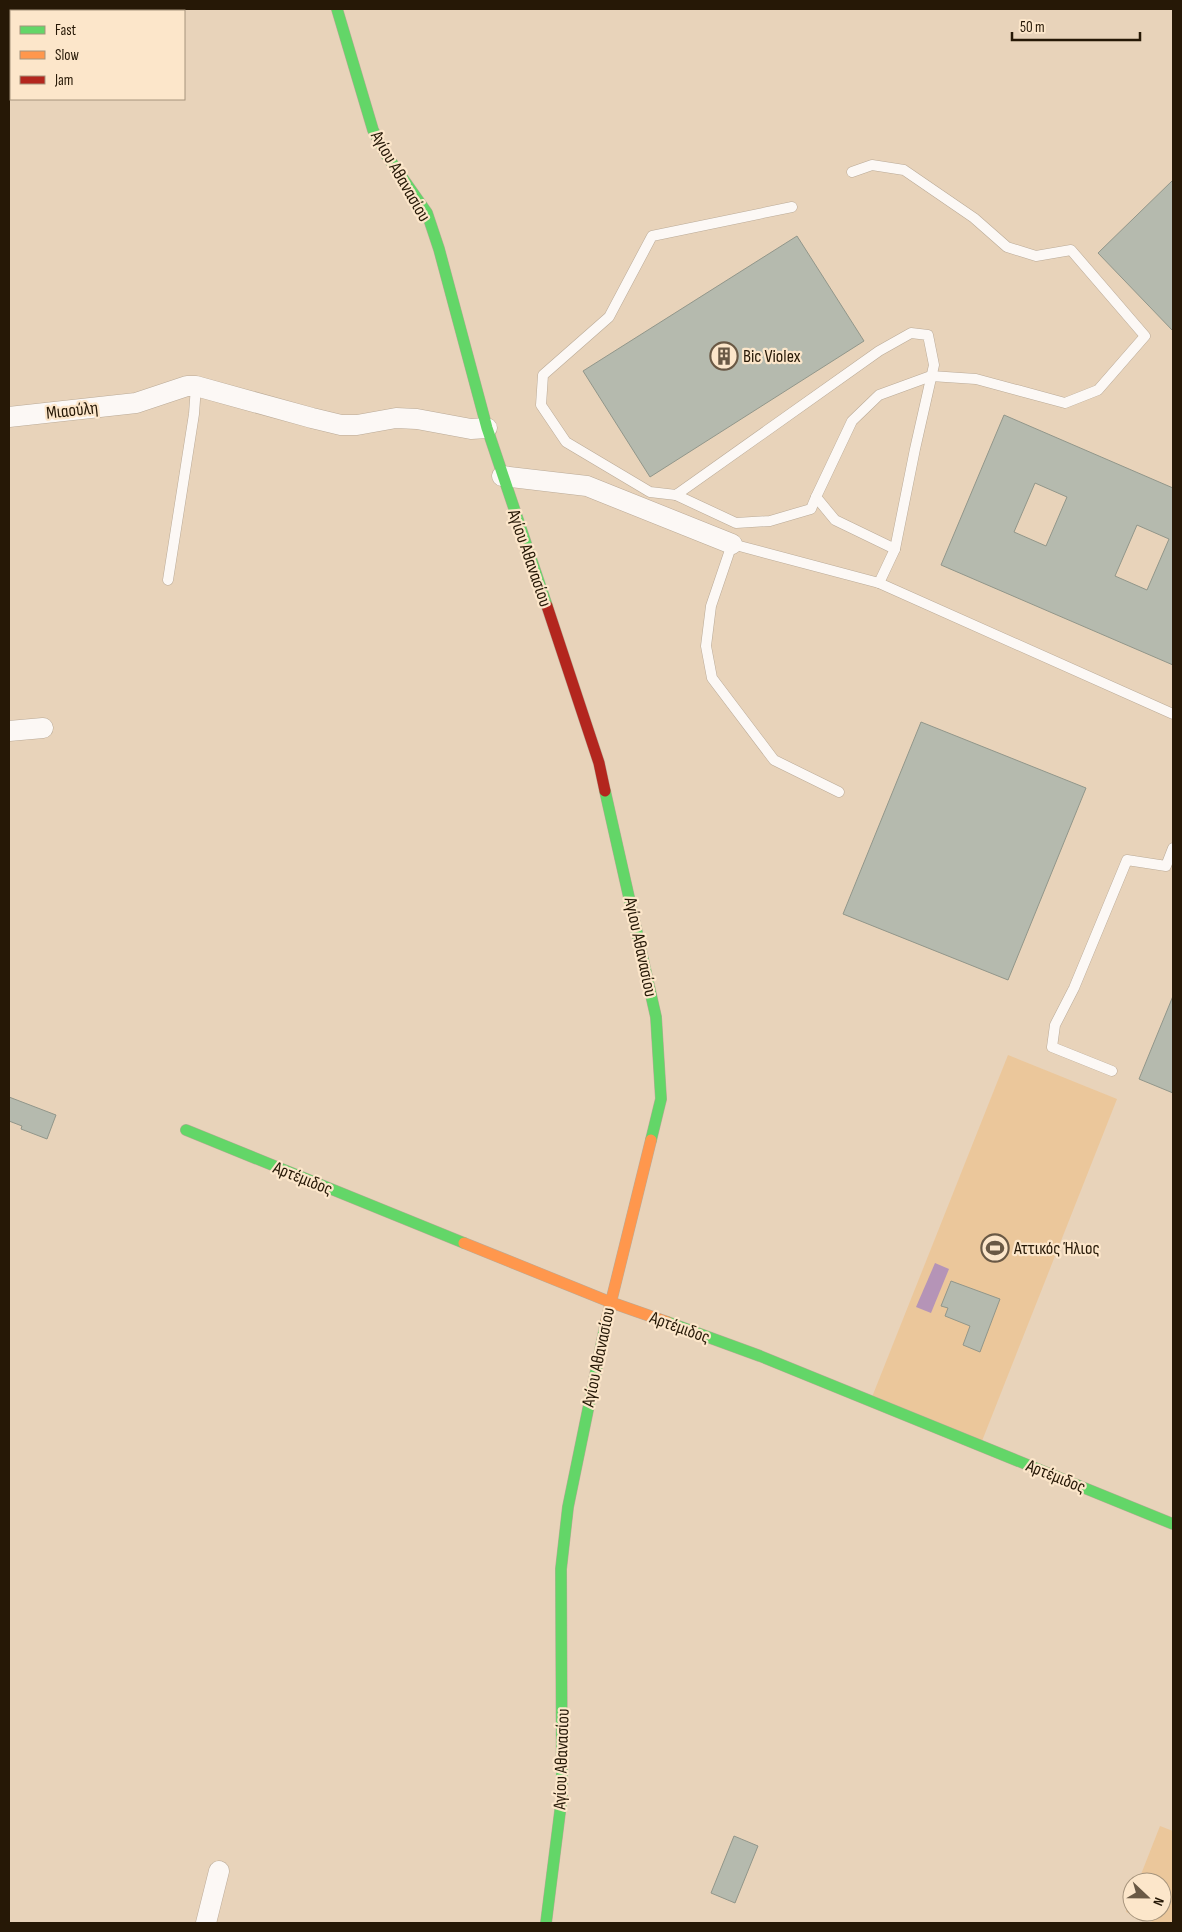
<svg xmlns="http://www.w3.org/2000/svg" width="1182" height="1932" viewBox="0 0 1182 1932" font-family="'Sofia Sans Condensed',sans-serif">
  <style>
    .green { fill: #ebc79b }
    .water { fill: #b594b7 }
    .building { fill: #b5baae; stroke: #91968a; fill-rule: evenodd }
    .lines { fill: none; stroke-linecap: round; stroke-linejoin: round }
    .lane-casing { stroke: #baaa97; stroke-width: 11 }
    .street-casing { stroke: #baaa97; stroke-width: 21 }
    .fast-casing { stroke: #baaa97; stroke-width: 12 }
    .slow-casing { stroke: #baaa97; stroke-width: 12 }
    .jam-casing { stroke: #baaa97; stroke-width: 12 }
    .lane { stroke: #fcf8f5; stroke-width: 10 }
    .street { stroke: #fcf8f5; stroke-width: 20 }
    .fast { stroke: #63d668; stroke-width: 11 }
    .slow { stroke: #ff974d; stroke-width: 11 }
    .jam { stroke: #b3261e; stroke-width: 11 }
    .labels { text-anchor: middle; stroke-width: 4.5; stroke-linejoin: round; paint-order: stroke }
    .street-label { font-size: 18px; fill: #261806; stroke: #fce6ca }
    .poi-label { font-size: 18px; fill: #261806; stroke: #fce6ca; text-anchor: start }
  </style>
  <rect width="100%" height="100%" fill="#e8d3ba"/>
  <g class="green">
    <path d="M1008,1055L1117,1099L982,1441L872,1397Z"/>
    <path d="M1160,1826L1173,1831V1923H1155L1126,1912L1132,1897V1912H1162V1882H1138Z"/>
  </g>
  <path class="water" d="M935,1263L949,1269L931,1313L916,1307Z"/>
  <g class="building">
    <path d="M1173,180V331L1098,253Z"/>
    <path d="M797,236L864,341L650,477L583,371Z"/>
    <path d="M1004,415L1173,488V665L941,565ZM1035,483L1067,497L1046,546L1014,532ZM1137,525L1169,539L1147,590L1115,576Z"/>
    <path d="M921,722L1086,788L1008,980L843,914Z"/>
    <path d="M1173,996V1093L1139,1079Z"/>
    <path d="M9,1097L56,1115L47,1139L21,1129L22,1126L9,1121Z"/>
    <path d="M951,1281L1000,1299L980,1352L963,1345L970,1326L945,1316L948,1308L941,1306Z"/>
    <path d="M734,1836L758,1846L735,1903L711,1893Z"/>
  </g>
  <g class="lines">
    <g class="lane-casing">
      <g id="lane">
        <path d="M852,172L872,165L904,170L974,218L1007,247L1036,256L1071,250L1145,336L1098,390L1065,403L976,379L931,376L879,395L852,421L816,497L835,520L895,549"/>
        <path d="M792,207L652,236L609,317L543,375L541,405L566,442L650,492L676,495L879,351L911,333L928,335L934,365L915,449L895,549L879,583"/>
        <path d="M676,495L736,523L770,521L811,509L816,497"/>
        <path d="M168,580L194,414L196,386"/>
        <path d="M839,792L774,760L712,678L706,646L711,606L732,544L879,583L1173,714"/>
        <path d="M1112,1071L1052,1047L1055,1025L1074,988L1127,860L1166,866L1173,848"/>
      </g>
    </g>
    <g class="street-casing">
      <g id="street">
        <path d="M9,417L136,403L187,386H196L312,418L341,425H357L396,418L417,419L471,429L487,428"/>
        <path d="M502,476L587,486L732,544"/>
        <path d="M9,731L43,728"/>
        <path d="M206,1923L219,1871"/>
      </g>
    </g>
    <g class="fast-casing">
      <g id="fast">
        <path d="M337,9L373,130L385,153L427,213L439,249L487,428L547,606"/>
        <path d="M605,791L656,1017L661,1099L651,1140"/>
        <path d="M186,1130L464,1243"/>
        <path d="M667,1322L760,1356L1173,1524"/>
        <path d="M546,1923L562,1796L561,1569L568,1507L606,1322"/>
      </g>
    </g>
    <g class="slow-casing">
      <g id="slow">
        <path d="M464,1243L610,1302L667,1322"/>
        <path d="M606,1322L651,1140"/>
      </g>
    </g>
    <g class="jam-casing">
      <path id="jam" d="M547,606L599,763L605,791"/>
    </g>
    <use href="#lane" class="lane"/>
    <use href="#street" class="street"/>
    <use href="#fast" class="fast"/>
    <use href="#slow" class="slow"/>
    <use href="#jam" class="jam"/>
  </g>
  <defs>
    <g id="building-ring" transform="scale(1.4375)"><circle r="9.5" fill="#fce6ca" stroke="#6a5945" stroke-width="1.5"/><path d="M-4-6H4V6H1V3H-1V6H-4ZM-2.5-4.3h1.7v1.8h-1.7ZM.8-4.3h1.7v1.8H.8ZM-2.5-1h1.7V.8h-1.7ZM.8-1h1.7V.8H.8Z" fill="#6a5945"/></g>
    <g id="stadium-ring" transform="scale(1.4375)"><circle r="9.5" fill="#fce6ca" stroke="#6a5945" stroke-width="1.5"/><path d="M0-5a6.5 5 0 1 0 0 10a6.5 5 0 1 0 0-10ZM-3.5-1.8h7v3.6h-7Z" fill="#6a5945"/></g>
  </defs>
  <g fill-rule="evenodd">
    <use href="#building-ring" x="724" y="356"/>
    <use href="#stadium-ring" x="995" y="1248"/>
  </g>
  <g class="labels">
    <g class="street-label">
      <text transform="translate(401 176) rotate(60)" y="6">Αγίου Αθανασίου</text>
      <text transform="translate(72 410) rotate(-6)" y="6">Μιαούλη</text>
      <text transform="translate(530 558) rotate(71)" y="6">Αγίου Αθανασίου</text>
      <text transform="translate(641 947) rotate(78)" y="6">Αγίου Αθανασίου</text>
      <text transform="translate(303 1178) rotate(22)" y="6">Αρτέμιδος</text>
      <text transform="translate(680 1327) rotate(20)" y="6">Αρτέμιδος</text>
      <text transform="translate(598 1357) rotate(-78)" y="6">Αγίου Αθανασίου</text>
      <text transform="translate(1056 1476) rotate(22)" y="6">Αρτέμιδος</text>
      <text transform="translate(561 1759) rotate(-88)" y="6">Αγίου Αθανασίου</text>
    </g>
    <g class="poi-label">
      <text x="743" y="362">Bic Violex</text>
      <text x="1014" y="1254">Αττικός Ήλιος</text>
    </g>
  </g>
  <rect width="1182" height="1932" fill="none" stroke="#261806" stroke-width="20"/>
  <rect x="10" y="10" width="175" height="90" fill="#fce6ca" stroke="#a6947c"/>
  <rect x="20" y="26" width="25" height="8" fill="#63d668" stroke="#a6947c"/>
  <text x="55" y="35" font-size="15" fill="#261806">Fast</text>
  <rect x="20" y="51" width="25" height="8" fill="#ff974d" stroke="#a6947c"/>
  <text x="55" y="60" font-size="15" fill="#261806">Slow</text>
  <rect x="20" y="76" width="25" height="8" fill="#b3261e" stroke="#a6947c"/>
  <text x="55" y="85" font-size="15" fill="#261806">Jam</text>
  <g transform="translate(1147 1897) rotate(112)"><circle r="24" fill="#fce6ca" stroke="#a6947c"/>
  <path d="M0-4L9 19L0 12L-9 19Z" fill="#6a5945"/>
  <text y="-8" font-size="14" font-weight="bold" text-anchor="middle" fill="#261806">N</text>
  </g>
  <path d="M1012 32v8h128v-8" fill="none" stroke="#261806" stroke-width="2.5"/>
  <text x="1020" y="32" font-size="15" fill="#261806" stroke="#fce6ca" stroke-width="4" paint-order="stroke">50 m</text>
</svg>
